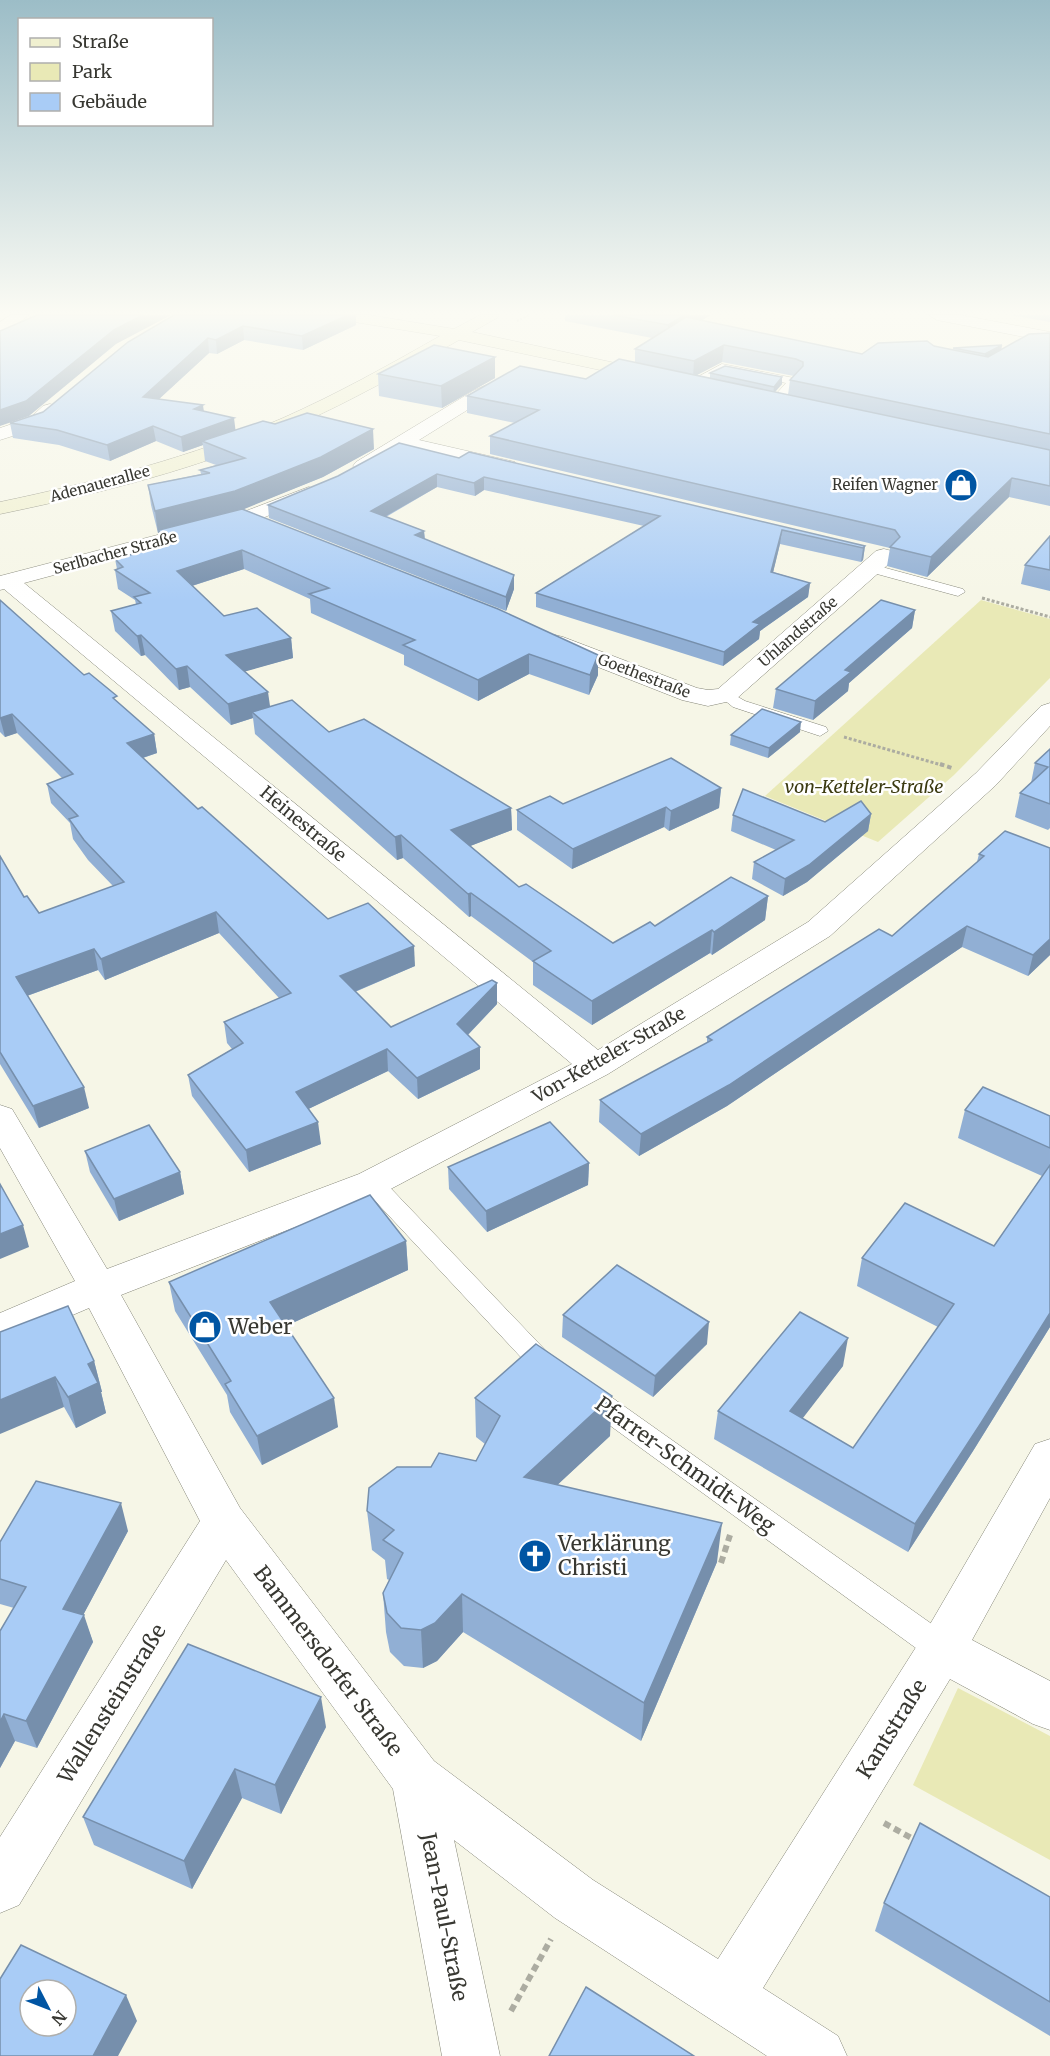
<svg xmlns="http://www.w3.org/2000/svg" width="1050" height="2056" viewBox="0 0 1050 2056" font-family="Merriweather,serif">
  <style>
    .green { fill: #e9e9b6 }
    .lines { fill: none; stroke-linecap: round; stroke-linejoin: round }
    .lane-casing { stroke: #858678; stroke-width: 1 }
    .street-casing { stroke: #858678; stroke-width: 1 }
    .secondary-casing { stroke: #858678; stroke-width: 1 }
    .path-far3 { stroke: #acaca1; stroke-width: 2; stroke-dasharray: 2 1.5; stroke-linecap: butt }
    .path-far2 { stroke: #acaca1; stroke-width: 3; stroke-dasharray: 3 2; stroke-linecap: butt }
    .path-far1 { stroke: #acaca1; stroke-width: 4; stroke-dasharray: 4.5 3; stroke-linecap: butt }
    .path { stroke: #acaca1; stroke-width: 6; stroke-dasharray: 7 4.5; stroke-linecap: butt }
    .lane { fill: #fff; fill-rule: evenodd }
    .street { fill: #fff; fill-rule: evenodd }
    .secondary { fill: #f0f0d0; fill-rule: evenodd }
    .wall { fill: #91afd4; fill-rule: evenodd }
    .shaded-wall { fill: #768fac }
    .building { fill: #a9ccf6; stroke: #768fac; stroke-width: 1.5; fill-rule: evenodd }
    .labels { text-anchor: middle; stroke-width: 5; stroke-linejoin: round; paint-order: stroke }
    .far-street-label { font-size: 15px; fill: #383832; stroke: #fff }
    .far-poi-label { font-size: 15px; fill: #383832; stroke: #fff; text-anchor: end }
    .park-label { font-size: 18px; font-style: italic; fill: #3b3a10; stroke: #fff }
    .street-label { font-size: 18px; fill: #383832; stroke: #fff }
    .near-poi-label { font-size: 21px; fill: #383832; stroke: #fff; text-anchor: start }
    .near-street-label { font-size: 21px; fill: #383832; stroke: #fff }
  </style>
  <rect width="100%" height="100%" fill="#f6f6e7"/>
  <g class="green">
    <path d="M981,600L1050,619V678L954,775L878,842L765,796Z"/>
    <path d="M958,1688L1050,1736V1860L913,1785Z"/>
  </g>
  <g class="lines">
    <g class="lane-casing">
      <g id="lane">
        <path d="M722,364L794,378L800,381L779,404L775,405L769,402L786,383L724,371L695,386H687L685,384Z"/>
        <path d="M871,564L963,589L965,592L958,596L866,571L864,568L866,565Z"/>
        <path d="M726,690L745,701L826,727L828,731L820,736L733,707L718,695Z"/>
        <path d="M372,1175L380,1177L548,1353L559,1361L563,1368L559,1375L550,1378L530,1367L364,1189L360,1183L364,1177Z"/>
        <path d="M588,1384L597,1387L953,1639L957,1649L953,1659L942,1663L931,1659L579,1403L575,1395L579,1387Z"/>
      </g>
    </g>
    <g class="street-casing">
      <g id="street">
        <path d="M11,315H29L6,332L0,334V322Z"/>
        <path d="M929,315H960L1050,332V342L937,320Z"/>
        <path d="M507,376L513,377L516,381L513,385L485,399L419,440L515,462L518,466L515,470L508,472L406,448C392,457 373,474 356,470L353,466L356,462L473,391Z"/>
        <path d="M50,404L57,406L59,410L44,426L0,440V428L30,418L43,406Z"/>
        <path d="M309,487L316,489L319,493L316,497L252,522L24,583L598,1050L808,922L976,773L1041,706L1050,703V726L996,785L830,936L608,1074L385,1192L121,1295L240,1508L434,1761L593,1880L718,1959L925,1633L1035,1444L1050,1439V1498L972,1640L1050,1681V1730L1033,1724L950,1679L763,1988L838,2036L847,2056H767L555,1918L454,1840L500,2056H442L393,1789L226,1560L19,1905L0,1913V1837L200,1521L89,1308L0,1346V1313L75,1281L0,1148V1105L12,1109L107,1269L359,1174L572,1064L4,589L0,590V576L238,514Z"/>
        <path d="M884,549L892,551L895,556L892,561L735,700L708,706L682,700L547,647L543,642L547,637L555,635L563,637L697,688L708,690L718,689L876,551Z"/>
      </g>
    </g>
    <g class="secondary-casing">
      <path id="secondary" d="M334,315H369L454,329L480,315H499L497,318L472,332L652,371L658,372L661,376L658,380L652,381L459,340C406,370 353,400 297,425C203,468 101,493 0,514V502C96,482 192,457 283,418C337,394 389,365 440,336L342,320Z"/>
    </g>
    <path class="path-far3" d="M517,321L529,315"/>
    <g class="path-far2">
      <path d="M982,598L1050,617"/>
      <path d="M844,737L945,766"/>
    </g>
    <path class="path-far1" d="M940,764L952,768"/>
    <g class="path">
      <path d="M721,1563L730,1535"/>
      <path d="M884,1823L917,1841"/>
      <path d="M511,2011L551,1939"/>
    </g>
    <use href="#lane" class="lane"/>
    <use href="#street" class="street"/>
    <use href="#secondary" class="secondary"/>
  </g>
  <g class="wall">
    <path d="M174,315L356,325L303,350L244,340L217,354L209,353L159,399L204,411L236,430L374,449L323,477L243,509L598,655V675L589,695L529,674L478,701L404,665V655L311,613L310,599L244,569L192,586L224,616L291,638L293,658L245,671L270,707L511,808L512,830L470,846L519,887L613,943L655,926L768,896L765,920L712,955L710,953L592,1025L533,985V962L471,916L469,917L403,858L397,860L255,734L253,718L231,725L190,687L179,690L145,655L141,656L115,631L111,611L136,604L135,600L118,589L115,570L117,569L115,559L162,546L159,532L158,533L151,505L148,485L201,474L200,470L216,465L205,461L203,445L183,452L156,441L110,461L59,445L13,438L10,423L43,412Z"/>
    <path d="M565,315H711L701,320L862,354L934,346L953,350V348L1002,345L1001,350L1050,333V506L1009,497L927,577L887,566L890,548L490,454V436L515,423L467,413V396L586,379L635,362V349L652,338L565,321ZM722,362L794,376L790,380L788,395L775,392L782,384V377L710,373V378L697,375Z"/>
    <path d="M1010,315H1050V322Z"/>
    <path d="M378,374L495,378L442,408L379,396Z"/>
    <path d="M459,458L865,546L863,560L861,562L780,544L773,572L810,583L808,597L760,631L759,639L723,666L536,607V593L644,526L484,490L475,496L437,487L386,517L424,531L425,539L514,575V589L506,611L269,518L268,505Z"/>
    <path d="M1050,536V591L1021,584L1025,565Z"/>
    <path d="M0,600L84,675L118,702L154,734L157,753L143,758L198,809L328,919L415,966L355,992L391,1027L497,1004L468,1035L480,1047V1069L418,1099L388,1071L308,1109L321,1144L249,1172L192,1096L188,1075L232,1049L227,1043L224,1022L279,998L219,933L105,980L98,970L27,996L89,1108L39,1128L0,1064V856L24,897L39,913L113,886L88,860L73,839L70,823L51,803L47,784L62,778L17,733L5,737L0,732Z"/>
    <path d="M915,610L912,628L849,683L848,691L813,720L773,708L776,689Z"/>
    <path d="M800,732L768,758L730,745L731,735Z"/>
    <path d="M1050,749V828L1048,830L1015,817L1020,793L1031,783L1035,763Z"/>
    <path d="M721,788L719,808L669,831L664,827L572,869L517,830V810Z"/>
    <path d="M871,814L868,831L807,882L783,896L752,879L754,862L776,850L731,831L733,815L825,822Z"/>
    <path d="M1050,848V955L1028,976L962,947L727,1106L639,1156L599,1122L600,1100L707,1043V1037L892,936L977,862L979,854Z"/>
    <path d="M965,1110L1050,1116V1327L973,1451L908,1552L714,1439L718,1411L843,1366L802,1418L853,1448L938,1327L857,1286L862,1258L994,1246L1042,1176L958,1138Z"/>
    <path d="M85,1151L180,1172L184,1194L119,1221L90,1172Z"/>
    <path d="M589,1163L588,1185L487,1232L449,1189L448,1167Z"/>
    <path d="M406,1241L408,1270L286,1326L338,1427L262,1465L230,1412L227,1395L175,1311L169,1282Z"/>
    <path d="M563,1315L707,1344L653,1397L562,1337Z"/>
    <path d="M0,1332L94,1361L102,1392H101L106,1413L76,1428L64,1407Z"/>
    <path d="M475,1398L610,1436L557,1485L717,1562L641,1741L463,1632L437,1661L423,1668L404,1666L390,1652L386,1632L383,1593L389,1580L387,1579L385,1560L372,1550L367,1511L431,1467L476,1461L485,1444L476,1437Z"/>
    <path d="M128,1531L83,1615L93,1642L37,1748L15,1741L0,1768V1631L14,1608L0,1604V1542Z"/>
    <path d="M326,1727L281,1814L242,1798L192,1889L94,1845L83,1817Z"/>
    <path d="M1050,1897V2036L875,1931L884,1903Z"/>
  </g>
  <g class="shaded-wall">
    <path d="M143,315H171L116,344L29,416L0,426V410L114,330Z"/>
    <path d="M348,315H356V325L303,350L302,336Z"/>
    <path d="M685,315H711L667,341L668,325Z"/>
    <path d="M243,326L244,340L217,354L216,340Z"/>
    <path d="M208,338L209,353L145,412L143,397Z"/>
    <path d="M724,345L722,362L693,377L694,361Z"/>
    <path d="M1002,345L1001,352L984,362L985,354Z"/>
    <path d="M495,357V378L442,408L441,386Z"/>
    <path d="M782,377V384L773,394L774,387Z"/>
    <path d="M203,405L205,420L194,409Z"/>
    <path d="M234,418L236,434L202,441L203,445L183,452L181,437Z"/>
    <path d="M153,426L156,441L110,461L107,445Z"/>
    <path d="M373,429L374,449L323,477L237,512L158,533L155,511Z"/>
    <path d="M437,474V487L372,524L371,511Z"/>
    <path d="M484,477V490L475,496L474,483Z"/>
    <path d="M1012,478L1009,497L927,577L931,557Z"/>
    <path d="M782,530L780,544L770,585L771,572Z"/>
    <path d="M424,531L425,545L415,535Z"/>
    <path d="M865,546L863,560L861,562L863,548Z"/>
    <path d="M242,550L244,569L179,590L177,571Z"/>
    <path d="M514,575V589L506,611V597Z"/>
    <path d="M810,583L808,597L760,631L759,639L723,666L724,652L753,622Z"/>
    <path d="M915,610L912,628L849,683L848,691L813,720L815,701L845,670Z"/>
    <path d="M141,635L145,655L141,656L137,636Z"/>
    <path d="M291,638L293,658L229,676L226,655Z"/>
    <path d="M529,654V674L478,701V680Z"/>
    <path d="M598,655V675L589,695L590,675Z"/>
    <path d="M187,666L190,687L179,690L176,669Z"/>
    <path d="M268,692L271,713L252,712L253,718L231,725L228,704Z"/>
    <path d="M12,714L17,733L5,737L0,718Z"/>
    <path d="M801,722L800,732L768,758L769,748Z"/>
    <path d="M154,734L157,753L130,762L127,743Z"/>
    <path d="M721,788L719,808L669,831L671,811Z"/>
    <path d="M666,807L664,827L572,869L573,849Z"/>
    <path d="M511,808L512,830L452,853L451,830Z"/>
    <path d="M871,814L868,831L807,882L783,896L785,879Z"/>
    <path d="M401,835L403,858L397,860L395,837Z"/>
    <path d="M471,893V916L469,917L468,894Z"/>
    <path d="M768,896L765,920L712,955L714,932Z"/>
    <path d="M216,912L219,933L105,980L101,959Z"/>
    <path d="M967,926L962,947L727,1106L639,1156L641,1134Z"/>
    <path d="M712,930L710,953L592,1025V1001Z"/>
    <path d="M1050,935V955L1028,976L1033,955Z"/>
    <path d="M414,946L415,966L342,997L340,976Z"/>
    <path d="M94,949L98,970L21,998L16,977Z"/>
    <path d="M497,983V1004L458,1045L457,1024Z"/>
    <path d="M480,1047V1069L418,1099L417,1078Z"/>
    <path d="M387,1049L388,1071L298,1114L296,1092Z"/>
    <path d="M84,1087L89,1108L39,1128L33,1106Z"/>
    <path d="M318,1122L321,1144L249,1172L246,1150Z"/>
    <path d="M589,1163L588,1185L487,1232L486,1211Z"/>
    <path d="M180,1172L184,1194L119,1221L114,1199Z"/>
    <path d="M23,1225L29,1247L0,1259V1234Z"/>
    <path d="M406,1241L408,1270L275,1331L270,1302Z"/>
    <path d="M1050,1313V1327L973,1451L908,1552L915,1524Z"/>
    <path d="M709,1322L707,1344L653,1397L655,1376Z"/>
    <path d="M848,1338L843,1366L786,1440L790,1411Z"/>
    <path d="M94,1361L102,1392H101L106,1413L76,1428L68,1397L88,1364Z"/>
    <path d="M55,1377L64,1407L0,1434V1400Z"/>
    <path d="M612,1396L610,1436L524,1516V1477Z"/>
    <path d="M334,1398L338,1427L262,1465L257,1436Z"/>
    <path d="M121,1503L128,1531L72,1636L63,1609Z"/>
    <path d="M722,1523L717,1562L641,1741L644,1703Z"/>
    <path d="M462,1594L463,1632L437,1661L423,1668L421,1630Z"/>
    <path d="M84,1615L93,1642L37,1748L26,1721Z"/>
    <path d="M321,1697L326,1727L281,1814L275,1785Z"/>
    <path d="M4,1714L15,1741L0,1768V1722Z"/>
    <path d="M235,1769L242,1798L192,1889L184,1861Z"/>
    <path d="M126,1995L137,2021L118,2056H93Z"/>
  </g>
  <g class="building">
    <path d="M37,315H143L114,330L26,401L0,410V331Z"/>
    <path d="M174,315H348L302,336L243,326L216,340L208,338L143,397L203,405L194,409L234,418L181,437L153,426L107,445L57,430L10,423L43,412L128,342Z"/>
    <path d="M613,315H685L668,325Z"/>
    <path d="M686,317L862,354L878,343L927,341L934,346L988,357L1029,334L1050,333V434L790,380L803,366V362L796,359L724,345L694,361L635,349Z"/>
    <path d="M434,345L495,357L441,386L378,374Z"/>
    <path d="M1002,345L985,354L953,348Z"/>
    <path d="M619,359L1050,450V486L1012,478L931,557L890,547L900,537L895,530L490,436L539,410L467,396L520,366L586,379Z"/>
    <path d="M725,366L782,377L774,387L710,373Z"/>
    <path d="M307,413L373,429L321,457L235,491L155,511L148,485L210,473L200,470L245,458L202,441L263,421L275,424Z"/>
    <path d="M399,443L459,458L469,452L865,546L863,548L782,530L771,572L810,583L753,622L760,624L724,652L536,593L660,516L484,477L474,483L437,474L371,511L424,531L415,535L514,575L506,597L268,505L338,476Z"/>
    <path d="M242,509L498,609L598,655L590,675L529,654L478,680L403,645L415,640L309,594L329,588L242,550L177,571L224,616L257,608L291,638L226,655L268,692L228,704L187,666L176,669L141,635L137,636L111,611L141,603L134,597L150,593L115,570L123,567L115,559L163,546L159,530Z"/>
    <path d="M1050,536V570L1025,565Z"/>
    <path d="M0,600L84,675L89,673L117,696L113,698L154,734L127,743L198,809L202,807L328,919L368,903L414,946L340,976L391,1027L492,980L497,983L457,1024L480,1047L417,1078L387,1049L296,1092L318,1122L246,1150L188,1075L243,1043L224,1022L291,993L216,912L101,959L94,949L16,977L84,1087L33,1106L0,1052V856L24,897L27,896L39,913L124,882L84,840L69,819L78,816L47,784L73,774L12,714L0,718Z"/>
    <path d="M881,600L915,610L845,670L851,672L815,701L776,689Z"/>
    <path d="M292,700L329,732L364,719L511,808L451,830L519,887L526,884L613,943L650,922L655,926L731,877L768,896L714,932L712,930L592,1001L533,961L551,951L471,893L468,894L401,835L395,837L252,712Z"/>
    <path d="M762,709L801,722L769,748L731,735Z"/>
    <path d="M1050,749V804L1020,793L1048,767L1035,763Z"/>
    <path d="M671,758L721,788L671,811L666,807L573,849L517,810L550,796L563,804Z"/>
    <path d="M743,789L825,822L861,801L871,814L809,865L785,879L754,862L794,840L733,815Z"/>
    <path d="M1005,831L1050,848V939L1033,955L967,926L729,1085L641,1134L600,1100L712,1040L707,1037L879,929L892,936L984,856L979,854Z"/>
    <path d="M983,1087L1050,1116V1148L965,1110Z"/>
    <path d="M550,1122L589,1163L486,1211L448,1167Z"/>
    <path d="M149,1125L180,1172L114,1199L85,1151Z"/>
    <path d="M1050,1165V1313L981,1423L915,1524L718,1411L800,1312L848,1338L790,1411L853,1448L954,1304L862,1258L905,1203L994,1246Z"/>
    <path d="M0,1184L23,1225L0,1234Z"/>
    <path d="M370,1195L406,1241L270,1302L334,1398L257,1436L225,1384L231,1381L169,1282Z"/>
    <path d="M617,1265L709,1322L655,1376L563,1315Z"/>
    <path d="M68,1306L94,1361L88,1364L98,1383L68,1397L55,1377L0,1400V1332Z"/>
    <path d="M536,1344L612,1396L524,1477L722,1523L644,1703L462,1594L435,1623L421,1630L401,1628L387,1613L383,1593L403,1553L383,1540L394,1530L367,1511L369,1488L397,1467H431L439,1453L476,1461L500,1416L475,1398Z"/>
    <path d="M36,1481L121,1503L63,1609L84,1615L26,1721L4,1714L0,1722V1631L26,1587L0,1579V1542Z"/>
    <path d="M188,1644L321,1697L275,1785L235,1769L184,1861L83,1817Z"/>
    <path d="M920,1823L1050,1897V2002L884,1903Z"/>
    <path d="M21,1945L126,1995L93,2056H0V1979ZM30,1990H66V2026H30Z"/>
    <path d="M586,1987L694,2056H549Z"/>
  </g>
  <linearGradient id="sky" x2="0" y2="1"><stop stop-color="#9cbdc7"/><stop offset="0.52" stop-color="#fbfbf4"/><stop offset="1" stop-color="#fbfbf4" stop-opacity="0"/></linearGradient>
  <rect width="1050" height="602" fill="url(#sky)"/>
  <defs>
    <g id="shop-disc" transform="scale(1.725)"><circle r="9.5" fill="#0055a3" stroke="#fff"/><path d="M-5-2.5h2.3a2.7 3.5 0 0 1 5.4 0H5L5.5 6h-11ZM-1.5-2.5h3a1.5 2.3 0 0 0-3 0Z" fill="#fff"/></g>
    <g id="church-disc" transform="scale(1.725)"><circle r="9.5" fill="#0055a3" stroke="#fff"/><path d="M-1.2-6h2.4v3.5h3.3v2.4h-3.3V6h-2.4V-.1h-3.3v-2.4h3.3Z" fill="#fff"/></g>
  </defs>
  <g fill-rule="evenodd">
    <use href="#shop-disc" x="961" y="485"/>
    <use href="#shop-disc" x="205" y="1327"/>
    <use href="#church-disc" x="535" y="1556"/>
  </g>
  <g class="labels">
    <g class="far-street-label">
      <text transform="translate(100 484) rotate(-15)" y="5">Adenauerallee</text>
      <text transform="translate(115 553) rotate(-15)" y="5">Serlbacher Straße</text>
      <text transform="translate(798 632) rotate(-41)" y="5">Uhlandstraße</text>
      <text transform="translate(644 676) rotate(21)" y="5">Goethestraße</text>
    </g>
    <g class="far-poi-label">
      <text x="938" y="490">Reifen Wagner</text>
    </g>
    <g class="park-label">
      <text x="864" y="793">von-Ketteler-Straße</text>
    </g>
    <g class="street-label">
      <text transform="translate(303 824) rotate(40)" y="6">Heinestraße</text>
      <text transform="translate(609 1055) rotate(-30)" y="6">Von-Ketteler-Straße</text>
    </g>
    <g class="near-poi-label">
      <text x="228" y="1334">Weber</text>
      <text x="558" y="1551">Verklärung<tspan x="558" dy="24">Christi</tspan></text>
    </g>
    <g class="near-street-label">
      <text transform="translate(685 1465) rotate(36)" y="7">Pfarrer-Schmidt-Weg</text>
      <text transform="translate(328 1661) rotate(53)" y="7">Bammersdorfer Straße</text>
      <text transform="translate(112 1704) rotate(-58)" y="7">Wallensteinstraße</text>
      <text transform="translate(892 1729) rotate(-58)" y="7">Kantstraße</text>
      <text transform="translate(444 1917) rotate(79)" y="7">Jean-Paul-Straße</text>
    </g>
  </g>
  <rect x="18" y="18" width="195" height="108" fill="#ffffff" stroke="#afafad" stroke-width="1.5"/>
  <rect x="30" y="38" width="30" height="9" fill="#f0f0d0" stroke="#afafad" stroke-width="1.5"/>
  <text x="72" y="48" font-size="18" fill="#383832">Straße</text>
  <rect x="30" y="63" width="30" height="18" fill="#e9e9b6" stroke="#afafad" stroke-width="1.5"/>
  <text x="72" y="78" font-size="18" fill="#383832">Park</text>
  <rect x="30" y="93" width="30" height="18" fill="#a9ccf6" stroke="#afafad" stroke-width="1.5"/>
  <text x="72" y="108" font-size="18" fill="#383832">Gebäude</text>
  <g transform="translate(48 2008) rotate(132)"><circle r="28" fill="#ffffff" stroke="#afafad" stroke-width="1.5"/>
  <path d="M0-4.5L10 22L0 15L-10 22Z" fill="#0055a3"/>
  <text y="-9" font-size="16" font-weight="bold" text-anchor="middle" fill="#383832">N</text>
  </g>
</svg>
